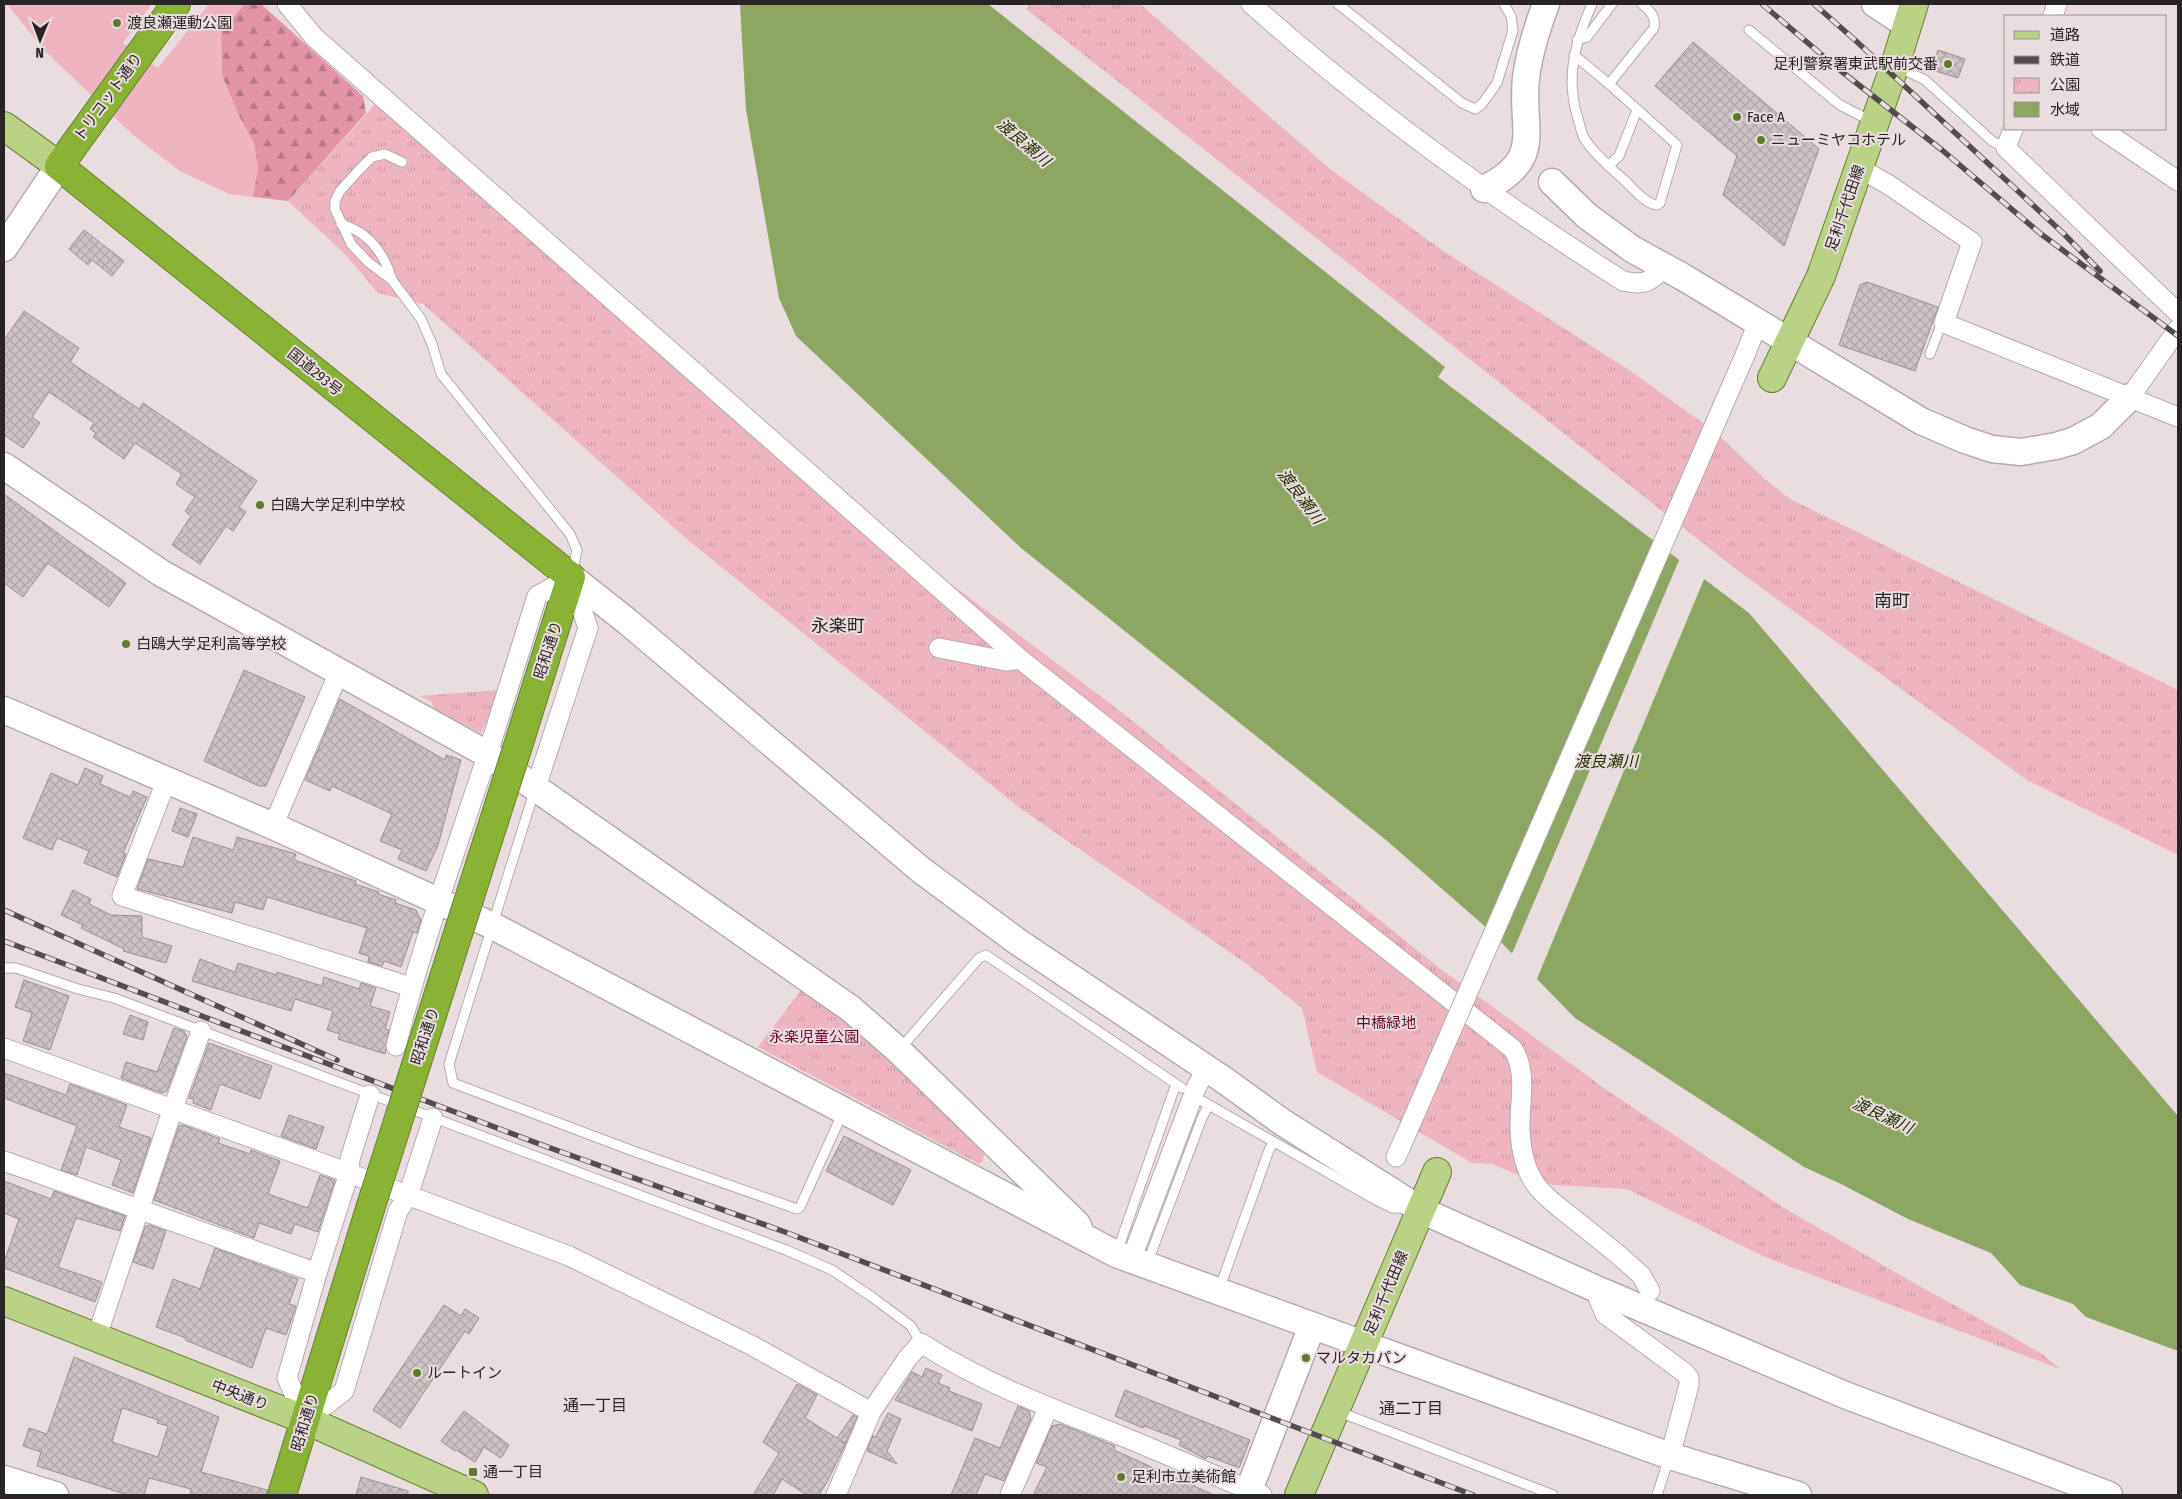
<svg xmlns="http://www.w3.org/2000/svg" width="2182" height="1499" viewBox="0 0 2182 1499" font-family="'Fira Sans Condensed','Noto Sans JP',sans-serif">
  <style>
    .grass { fill: #eeb4c0 }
    .forest { fill: url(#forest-firs) }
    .park { fill: url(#park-tufts) }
    .water { fill: #8da662 }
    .pier { fill: #eadddf }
    .building { fill: url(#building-cross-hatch); stroke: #9a8f91; fill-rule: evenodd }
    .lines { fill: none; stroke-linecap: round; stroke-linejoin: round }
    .lane-casing { stroke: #b8abae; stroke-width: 11 }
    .street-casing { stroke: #b8abae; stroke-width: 21 }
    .secondary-casing { stroke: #b8abae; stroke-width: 29 }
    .primary-casing { stroke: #68802f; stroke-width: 30 }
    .highway-casing { stroke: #68802f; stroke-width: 30 }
    .lane { stroke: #fff; stroke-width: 9 }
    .street { stroke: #fff; stroke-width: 19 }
    .secondary { stroke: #fff; stroke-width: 26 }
    .primary { stroke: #b9d185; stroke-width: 28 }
    .highway { stroke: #8ab234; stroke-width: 28 }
    .rail-casing { stroke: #544d4e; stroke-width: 5.5 }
    .rail { stroke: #eadddf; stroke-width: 4; stroke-dasharray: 11; stroke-linecap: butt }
    .street-bridge-casing { stroke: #b8abae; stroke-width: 21; stroke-linecap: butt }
    .highway-bridge-casing { stroke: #68802f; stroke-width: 30; stroke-linecap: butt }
    .street-bridge { stroke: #fff; stroke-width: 19 }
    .highway-bridge { stroke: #8ab234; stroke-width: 28 }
    .poi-dot { fill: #617b2e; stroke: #eadddf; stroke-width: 2 }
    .labels { text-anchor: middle; stroke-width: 4; stroke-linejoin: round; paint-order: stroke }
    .poi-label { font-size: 15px; fill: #292425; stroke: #eadddf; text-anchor: start }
    .street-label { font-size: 15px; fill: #292425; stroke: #eadddf }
    .park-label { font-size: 15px; fill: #690b30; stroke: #eadddf }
    .water-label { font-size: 16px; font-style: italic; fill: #233200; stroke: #eadddf }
    .neighbourhood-label { font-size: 16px; fill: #292425; stroke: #eadddf }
    .quarter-label { font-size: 18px; fill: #292425; stroke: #eadddf }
  </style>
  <defs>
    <pattern id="forest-firs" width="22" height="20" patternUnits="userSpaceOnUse" patternTransform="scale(1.25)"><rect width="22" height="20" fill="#e394a6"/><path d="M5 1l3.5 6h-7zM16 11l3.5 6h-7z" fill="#b87987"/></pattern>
    <pattern id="park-tufts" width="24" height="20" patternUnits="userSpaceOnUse" patternTransform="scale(1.25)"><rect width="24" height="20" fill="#eeb4c0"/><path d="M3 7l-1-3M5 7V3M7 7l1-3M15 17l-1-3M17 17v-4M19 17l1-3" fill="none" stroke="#cc9ba5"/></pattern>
    <pattern id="building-cross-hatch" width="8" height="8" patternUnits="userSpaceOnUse" patternTransform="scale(1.25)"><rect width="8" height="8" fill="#cdc1c3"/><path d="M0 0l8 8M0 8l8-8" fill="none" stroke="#b0a6a7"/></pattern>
  </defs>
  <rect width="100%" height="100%" fill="#eadddf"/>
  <path class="grass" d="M7,4H152L123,43L158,68L209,4H245L221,30L222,75L238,114L254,143L258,167L253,197L229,194L180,171L134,136L43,49Z"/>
  <path class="forest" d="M245,4H261L363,96L366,113L288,201L253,197L258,167L254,143L238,114L222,75L221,30Z"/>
  <g class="park">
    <path d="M1030,4H1140L1330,169L1446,253L1629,370L1714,431L1766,480L1790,499L2178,690V855L2027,780L1737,570L1026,9Z"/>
    <path d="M386,92L939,575L1120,711L1438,967L1608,1091L1784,1208L1921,1287L2009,1335L2042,1354L2060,1369L1765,1257L1627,1189L1554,1185L1523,1177L1492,1164L1472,1163L1317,1072L1302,1008L1247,964L1021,809L688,540L423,304L378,293L344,253L288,201Z"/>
    <path d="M498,690L487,722L481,733L435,710L431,701L419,696Z"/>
    <path d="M805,985L855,1023L984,1151L983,1161L979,1164L758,1047Z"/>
  </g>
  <path class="water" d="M740,4H988L1445,367L1438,377L1749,613L2178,1116V1351L2086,1317L2073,1304L2020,1285L1991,1253L1908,1219L1841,1184L1804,1167L1575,1018L1488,929L1386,840L1021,548L796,336L779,298L746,110Z"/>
  <path class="pier" d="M1680,558L1705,577L1536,981L1511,956Z"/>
  <g class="building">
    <path d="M1693,42L1819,149L1784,246L1723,195L1737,156L1655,86Z"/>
    <path d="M1938,50L1965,59L1958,78L1932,70Z"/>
    <path d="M84,230L124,261L112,276L92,260L88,265L69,249Z"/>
    <path d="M1867,282L1938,307L1915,371L1839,345L1860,285Z"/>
    <path d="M24,311L79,348L70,362L139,409L143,403L257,481L239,507L246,512L233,531L226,526L200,564L172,545L191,516L185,511L195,497L176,484L182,474L135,443L124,459L93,437L96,433L90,429L94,423L49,392L32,417L40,423L23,448L4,435V340Z"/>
    <path d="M4,494L126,583L109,607L48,563L23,597L4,583Z"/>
    <path d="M244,670L305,697L266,786H259L204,761Z"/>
    <path d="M340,699L445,760L446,755L461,760L438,845L426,871L398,859L402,850L380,841L392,814L332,786L330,791L305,780Z"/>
    <path d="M85,768L103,776L100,784L130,797L133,791L147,797L123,853L126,854L117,877L84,863L89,851L57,838L52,850L23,838L51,773L78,785Z"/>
    <path d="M180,808L197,814L188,837L172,831Z"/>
    <path d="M193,837L233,850L237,837L296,854L294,860L356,881L355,884L379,892L378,894L396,900L395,903L416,910L421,920L417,933L413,932L401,967L384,961L382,966L368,962L369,956L359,953L367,928L267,897L263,910L235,902L232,913L137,889L148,859L183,867Z"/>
    <path d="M73,890L91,899L89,904L111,915L142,916V937L172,946L166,963L123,951L124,949L81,928L83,925L61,915Z"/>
    <path d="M200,959L235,972L238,963L277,975V972L322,986L324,977L359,989L361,983L376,988L370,1006L390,1012L385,1029L389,1030L385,1054L338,1039L340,1034L327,1030L333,1011L295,999L291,1011L192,981Z"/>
    <path d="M24,980L69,996L50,1050L23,1041L32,1013L15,1007Z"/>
    <path d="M130,1015L148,1022L143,1040L123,1034Z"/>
    <path d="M174,1028L184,1031L187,1037L167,1091L162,1093L121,1078L126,1062L157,1072Z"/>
    <path d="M209,1043L272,1066L260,1099L220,1084L211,1110L193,1103L194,1099L189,1098Z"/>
    <path d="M4,1073L66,1095L70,1084L127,1105L119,1127L151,1138L133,1193L112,1185L121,1160L86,1147L77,1175L61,1170L77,1126L4,1098Z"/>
    <path d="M289,1115L324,1127L316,1149L281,1136Z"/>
    <path d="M183,1125L220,1139L218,1143L250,1154L251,1150L280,1161L268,1194L308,1208L320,1175L335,1180L318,1232L295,1224L291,1234L259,1223L254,1238L154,1200L179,1126Z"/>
    <path d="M844,1136L911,1170L893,1205L826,1171Z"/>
    <path d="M4,1181L51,1199L54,1191L125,1216L120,1231L76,1218L58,1267L102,1282L95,1302L4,1268V1262L19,1219L4,1213Z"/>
    <path d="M149,1225L166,1231L153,1269L133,1262L145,1227Z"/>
    <path d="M215,1248L298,1279L289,1304L296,1306L286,1335L266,1328L252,1368L202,1347L185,1340L186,1338L156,1327L173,1279L200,1289Z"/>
    <path d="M444,1305L461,1316L465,1309L479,1318L469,1334L465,1331L400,1428L373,1410Z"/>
    <path d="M74,1357L219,1417L201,1472L267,1490L266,1495H190L191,1489L149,1478L144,1495H128L37,1466L41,1452L23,1446L29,1428L47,1434ZM122,1408L158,1420L157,1423L168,1426L158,1457L112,1442Z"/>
    <path d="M926,1368L942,1375L938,1383L950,1388L949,1391L982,1404L972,1431L895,1400L912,1372L922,1377Z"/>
    <path d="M797,1384L817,1395L805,1418L837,1438L853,1415L857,1417L846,1443L841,1441L846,1443L827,1482L819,1495H807L782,1479L773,1495H753L779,1453L763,1442Z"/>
    <path d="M1125,1390L1250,1440L1239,1468L1208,1456L1206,1459L1179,1445L1181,1440L1144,1426L1143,1428L1115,1416Z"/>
    <path d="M1018,1406L1029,1411L1031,1419L1004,1481L985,1474L976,1495H951L975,1438L1000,1448Z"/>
    <path d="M464,1411L509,1445L501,1458L484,1447L475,1462L456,1450L455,1451L441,1441Z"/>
    <path d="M888,1413L901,1419L887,1451L897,1464L867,1451L873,1435L875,1438Z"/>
    <path d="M1060,1424L1115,1446L1114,1450L1180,1480L1183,1474L1197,1480L1194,1486L1214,1495H1033L1047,1467L1036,1463L1052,1426Z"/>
    <path d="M361,1477L408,1491V1495H356Z"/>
  </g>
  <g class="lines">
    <g class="lane-casing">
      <g id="lane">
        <path d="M1338,4L1462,103L1475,109L1482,104L1497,83L1513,30L1511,16L1504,4"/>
        <path d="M1749,30L1840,105L1873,122"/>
        <path d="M1577,40L1587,37L1612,4"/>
        <path d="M1574,55L1609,84L1677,145L1660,203L1657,205C1645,204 1632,187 1624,180C1610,167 1594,154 1584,138C1581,132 1580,125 1578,119C1565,77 1575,43 1592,4"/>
        <path d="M1898,67L1925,80L1992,141L2006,148"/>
        <path d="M1609,84L1654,28C1656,16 1651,12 1642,4"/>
        <path d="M402,162L385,154L372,157L359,170L340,191L335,201V209L351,244L368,262L392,280L421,319L432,344L441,374L570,534L577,550L572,574"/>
        <path d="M1608,166L1619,156L1637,110"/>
        <path d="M341,224C369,232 384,253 392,280"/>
        <path d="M1930,354L1939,330L1944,323"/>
        <path d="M535,789L449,1064L453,1083L633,1151L797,1209L800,1207L843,1112"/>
        <path d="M4,968H16L78,989L114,998L786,1250L832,1270L872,1297L911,1326L921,1343"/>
        <path d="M900,1049L979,958L986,955L1182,1088"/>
        <path d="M1202,1101L1376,1200L1392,1208H1404"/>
        <path d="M1117,1252L1176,1084"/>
        <path d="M1147,1264L1202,1118L1208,1106"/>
        <path d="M1219,1290L1269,1150L1273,1143"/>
        <path d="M1337,1411L1553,1495"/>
        <path d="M1657,1495L1669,1458"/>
      </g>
    </g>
    <g class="street-casing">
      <g id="street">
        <path d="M287,4L314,37L1020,659L1513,1049C1528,1073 1519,1103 1520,1131C1521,1149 1525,1170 1536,1185C1546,1199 1562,1209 1575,1220C1594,1235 1613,1250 1631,1266L1641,1275L1650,1291"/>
        <path d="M1251,4C1367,107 1492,198 1623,281C1645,286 1649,282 1665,267"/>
        <path d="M2053,16L2057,4"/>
        <path d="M2013,129L2006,148L2178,313"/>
        <path d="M2101,129L2178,181"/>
        <path d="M1859,168L1889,185L1972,242L1944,323L2178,417"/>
        <path d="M1745,355L1755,330"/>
        <path d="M2130,397L2178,329"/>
        <path d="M939,648L1006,661L1020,659"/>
        <path d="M167,779L122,896L411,987"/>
        <path d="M273,826L339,672"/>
        <path d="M396,1046C421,948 455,852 487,756C504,703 520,649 537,596L571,577L588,628L536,787"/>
        <path d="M4,1048L349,1173L569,1256L751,1345L871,1412"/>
        <path d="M370,1095L350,1159L349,1173L317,1273L287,1378L306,1420L344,1391L398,1211L408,1196L433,1118"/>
        <path d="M1396,1157L1405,1137"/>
        <path d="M4,1161L317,1273"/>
        <path d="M1131,1260L1196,1088L1206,1069"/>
        <path d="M1594,1288L1605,1314L1685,1373L1689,1378V1385L1670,1456"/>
        <path d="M96,1339L173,1108L201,1031"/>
        <path d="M836,1495L871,1412L907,1359L921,1343C981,1382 1048,1407 1114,1433C1164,1453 1212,1475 1262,1495"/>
        <path d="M1010,1495L1048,1408"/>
      </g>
    </g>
    <g class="secondary-casing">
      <g id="secondary">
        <path d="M1875,4L1907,25"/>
        <path d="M1552,182L1587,216L1632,249L1683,277L1921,421L1965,440L1992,449L2021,452L2056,446L2073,441L2101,426L2130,397"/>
        <path d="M1484,189C1546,158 1520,131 1526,78C1529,53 1537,28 1546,4"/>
        <path d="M4,248L59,166"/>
        <path d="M4,466L161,573L487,754L851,1009L898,1050L1077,1224L1079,1228"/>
        <path d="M571,577L628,622L921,870L1018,942L1224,1080L1282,1122L1421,1210L1594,1288L1845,1395L2109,1495"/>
        <path d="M4,710L273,826L491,925L1116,1254L1670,1456L1798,1495"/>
        <path d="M4,1479L55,1495"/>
        <path d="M1249,1490L1312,1326"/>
      </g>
    </g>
    <g class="primary-casing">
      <g id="primary">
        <path d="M4,126L59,166"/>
        <path d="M1772,378L1821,276L1895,65L1914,4"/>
        <path d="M4,1301L306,1420L474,1495"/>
        <path d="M1299,1495L1437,1172"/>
      </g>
    </g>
    <g class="highway-casing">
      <g id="highway">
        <path d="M176,4L59,166L571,577L517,749"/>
        <path d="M282,1495L370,1209"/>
      </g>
    </g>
    <use href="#lane" class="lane"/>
    <use href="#street" class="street"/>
    <use href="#secondary" class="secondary"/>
    <use href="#primary" class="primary"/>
    <use href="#highway" class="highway"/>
    <g class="rail-casing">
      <g id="rail">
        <path d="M1762,4L1841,71L1942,150L2041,234L2178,336"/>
        <path d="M1814,4L1855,40L2063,233L2100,271"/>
        <path d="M4,910L337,1060"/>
        <path d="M4,941L542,1145L785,1232L1473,1495"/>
      </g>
    </g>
    <use href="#rail" class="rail"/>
    <g class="street-bridge-casing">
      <path id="street-bridge" d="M1405,1137L1745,355"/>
    </g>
    <g class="highway-bridge-casing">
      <path id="highway-bridge" d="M370,1209L517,749"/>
    </g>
    <use href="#street-bridge" class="street-bridge"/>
    <use href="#highway-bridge" class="highway-bridge"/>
  </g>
  <g class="poi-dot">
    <circle cx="117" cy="23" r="5"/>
    <circle cx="1948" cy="64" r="5"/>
    <circle cx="1737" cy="117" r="5"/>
    <circle cx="1761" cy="140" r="5"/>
    <circle cx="260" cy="505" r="5"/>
    <circle cx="126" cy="644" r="5"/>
    <circle cx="1306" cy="1358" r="5"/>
    <circle cx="417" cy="1373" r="5"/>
    <rect x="468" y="1467" width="10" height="10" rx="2.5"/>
    <circle cx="1121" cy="1477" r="5"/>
  </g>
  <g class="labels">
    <g class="poi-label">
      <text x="127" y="28">渡良瀬運動公園</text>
      <text x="1938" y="69" text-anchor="end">足利警察署東武駅前交番</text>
      <text x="1747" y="122">Face A</text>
      <text x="1771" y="145">ニューミヤコホテル</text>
      <text x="270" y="510">白鴎大学足利中学校</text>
      <text x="136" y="649">白鴎大学足利高等学校</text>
      <text x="1316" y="1363">マルタカパン</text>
      <text x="427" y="1378">ルートイン</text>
      <text x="483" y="1477">通一丁目</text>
      <text x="1131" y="1482">足利市立美術館</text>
    </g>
    <g class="street-label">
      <text transform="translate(108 97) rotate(-54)" y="5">トリコット通り</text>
      <text transform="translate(1845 208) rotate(-71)" y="5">足利千代田線</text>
      <text transform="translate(315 372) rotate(39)" y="5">国道293号</text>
      <text transform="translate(548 650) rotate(-72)" y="5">昭和通り</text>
      <text transform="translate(425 1036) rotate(-72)" y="5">昭和通り</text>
      <text transform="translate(1386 1293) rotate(-67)" y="5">足利千代田線</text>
      <text transform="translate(240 1395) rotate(21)" y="5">中央通り</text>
      <text transform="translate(305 1422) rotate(-73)" y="5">昭和通り</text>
    </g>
    <g class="park-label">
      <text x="1386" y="1028">中橋緑地</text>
      <text x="814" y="1042">永楽児童公園</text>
    </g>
    <g class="water-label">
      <text transform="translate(1024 142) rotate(40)" y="6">渡良瀬川</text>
      <text transform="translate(1301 496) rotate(53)" y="6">渡良瀬川</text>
      <text x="1606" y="767">渡良瀬川</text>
      <text transform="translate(1883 1115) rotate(25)" y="6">渡良瀬川</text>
    </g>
    <g class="neighbourhood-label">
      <text x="595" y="1411">通一丁目</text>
      <text x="1411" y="1414">通二丁目</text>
    </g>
    <g class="quarter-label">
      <text x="1892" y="607">南町</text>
      <text x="838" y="632">永楽町</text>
    </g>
  </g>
  <rect width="2182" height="1499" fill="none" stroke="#292425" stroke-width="10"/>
  <rect x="2004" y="15" width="162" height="115" fill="#eadddf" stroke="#9d9395"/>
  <rect x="2014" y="31" width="25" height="8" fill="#b9d185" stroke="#9d9395"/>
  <text x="2050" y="40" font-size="15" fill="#292425">道路</text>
  <rect x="2014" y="56" width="25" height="8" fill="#544d4e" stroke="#9d9395"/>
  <text x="2050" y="65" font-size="15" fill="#292425">鉄道</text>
  <rect x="2014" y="78" width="25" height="15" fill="url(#park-tufts)" stroke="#9d9395"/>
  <text x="2050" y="90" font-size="15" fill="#292425">公園</text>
  <rect x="2014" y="102" width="25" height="15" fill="#8da662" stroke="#9d9395"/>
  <text x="2050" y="115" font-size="15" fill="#292425">水域</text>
  <g transform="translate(40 40) rotate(181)" stroke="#eadddf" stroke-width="4" paint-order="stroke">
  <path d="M0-4L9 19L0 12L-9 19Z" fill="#292425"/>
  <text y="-8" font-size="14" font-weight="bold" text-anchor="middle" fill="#292425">N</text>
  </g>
</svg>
